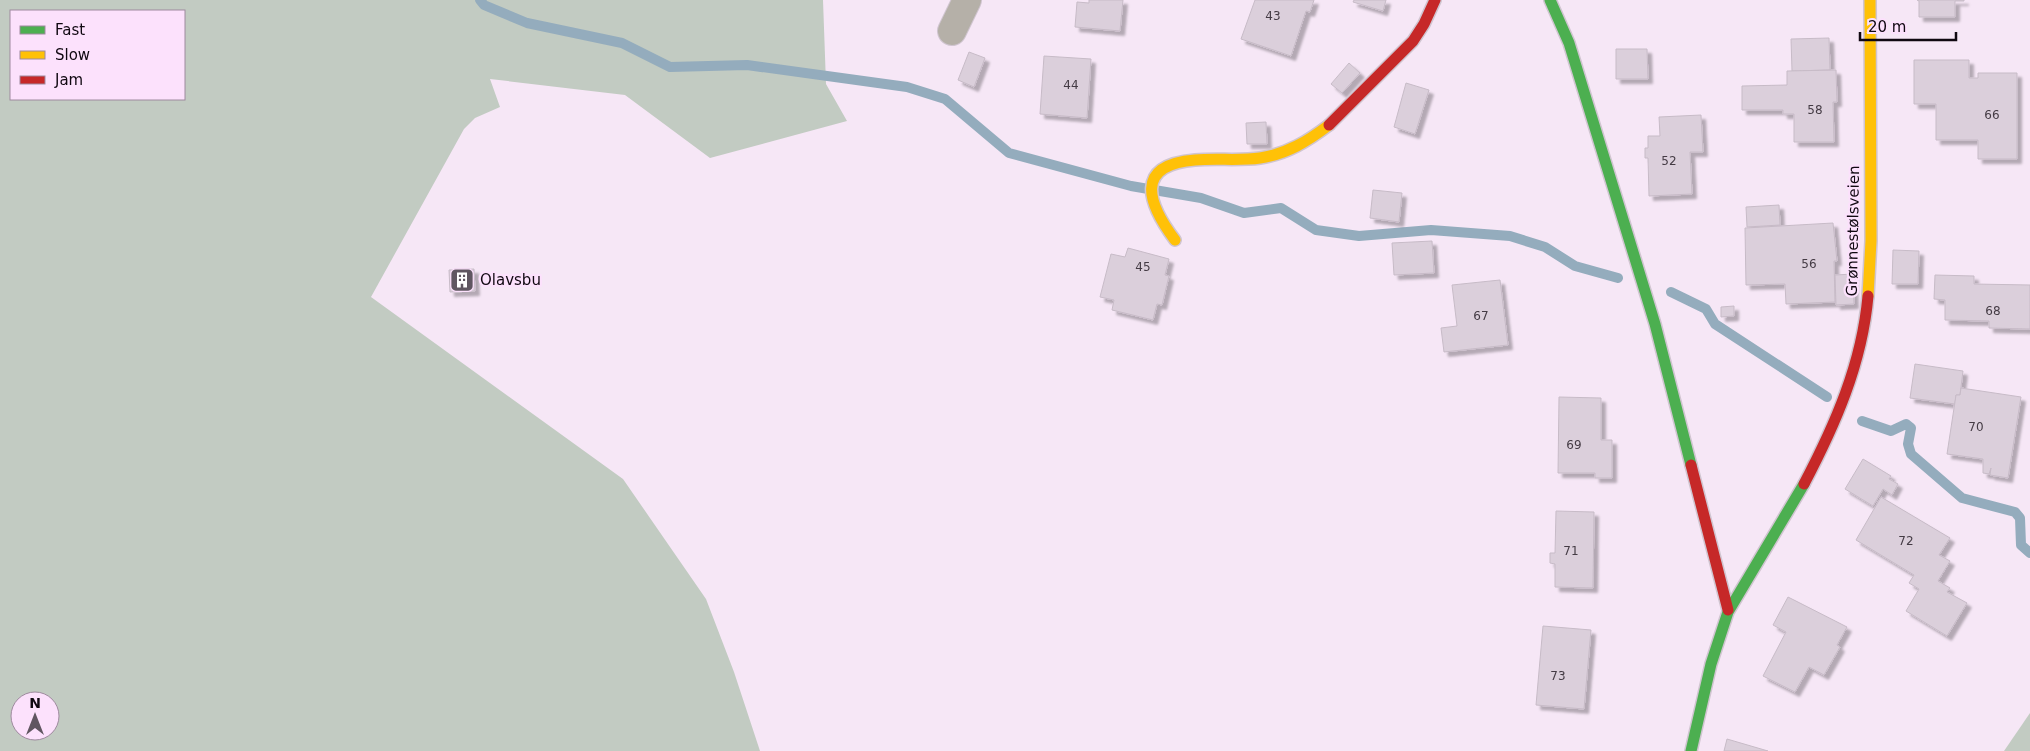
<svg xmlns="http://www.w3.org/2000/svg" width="2030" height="751" viewBox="0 0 2030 751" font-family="'DejaVu Sans',sans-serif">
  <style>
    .forest { fill: #c2cbc2; fill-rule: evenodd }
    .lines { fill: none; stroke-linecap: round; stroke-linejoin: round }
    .stream { stroke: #94acbd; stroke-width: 10 }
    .building { fill: #dbcfdb; stroke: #c7bbc7; filter: url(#shadow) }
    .street-casing { stroke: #d0c5d0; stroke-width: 30 }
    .fast-casing { stroke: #d0c5d0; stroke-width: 14 }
    .slow-casing { stroke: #d0c5d0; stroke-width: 14 }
    .jam-casing { stroke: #d0c5d0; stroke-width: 14 }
    .street { stroke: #b5b0a8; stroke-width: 28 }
    .fast { stroke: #4caf50; stroke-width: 11 }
    .slow { stroke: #ffc107; stroke-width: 11 }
    .jam { stroke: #c62828; stroke-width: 11 }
    .labels { text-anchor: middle; stroke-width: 4.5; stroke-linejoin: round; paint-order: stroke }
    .number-label { font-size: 12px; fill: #443b44 }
    .street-label { font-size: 15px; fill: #100811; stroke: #fce1fc }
    .poi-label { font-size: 15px; fill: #100811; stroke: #fce1fc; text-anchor: start }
  </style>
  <defs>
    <filter id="shadow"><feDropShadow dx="4.5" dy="4.5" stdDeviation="1" flood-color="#0004"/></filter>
  </defs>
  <rect width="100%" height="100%" fill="#f6e7f6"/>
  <g class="forest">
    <path d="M0,0H823L826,84L847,121L710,158L625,95L490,79L500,107L475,118L464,129L371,297L623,479L706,599L734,672L760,751H0ZM11,11H184V99H11ZM20,701H50V731H20Z"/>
    <path d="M2030,713V751H2004Z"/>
  </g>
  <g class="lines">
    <g class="stream">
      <path d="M480,0L484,5L527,23L622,43L670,67L747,65L907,87L945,99L1009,153L1131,186L1201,198L1244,213L1281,208L1316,230L1359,236L1431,230L1510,236L1545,247L1575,266L1618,278"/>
      <path d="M1671,292L1706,309L1715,324L1827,397"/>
      <path d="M1862,421L1891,431L1906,424L1911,428L1908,444L1911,454L1962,498L2015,512L2020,518L2021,545L2030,553"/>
    </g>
  </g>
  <g class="building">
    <path d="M1089,0H1123L1120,31L1075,27L1077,2L1089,3Z"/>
    <path d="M1255,0H1314L1310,12L1306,11L1291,56L1241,39Z"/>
    <path d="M1354,0H1386L1383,11L1353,2Z"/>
    <path d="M1917,0H1964V1H1955V17H1919V1Z"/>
    <path d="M1829,38L1830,70L1792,71L1791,39Z"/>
    <path d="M1616,49H1647L1648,79H1616Z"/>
    <path d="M969,52L985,58L974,87L958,80Z"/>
    <path d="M1044,56L1091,59L1087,118L1040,114Z"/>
    <path d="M1914,60H1969V78H1978V73H2017V159H1978V140H1936V104H1914Z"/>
    <path d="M1349,63L1360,73L1342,93L1331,84Z"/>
    <path d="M1836,70L1837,102H1833L1834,142H1794V114H1783V110H1742V86L1787,85V71Z"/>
    <path d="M1406,83L1429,90L1415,134L1394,127Z"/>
    <path d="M1701,115L1703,152H1690L1692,194L1649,196L1648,158H1645V148H1648V136H1660L1659,117Z"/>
    <path d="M1266,122L1267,144H1247L1246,123Z"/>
    <path d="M1373,190L1402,193L1399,222L1370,218Z"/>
    <path d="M1779,205L1780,225L1747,227L1746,207Z"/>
    <path d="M1833,223L1837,261H1834L1835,302L1786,304L1785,284L1746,285L1745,228Z"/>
    <path d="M1432,241L1434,273L1394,275L1392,243Z"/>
    <path d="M1128,248L1169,259L1165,275L1169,276L1162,305L1157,304L1153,320L1112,310L1114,300L1100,297L1111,254L1125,257Z"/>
    <path d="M1893,250L1919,251L1918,284H1892Z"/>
    <path d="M474,269L475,291L450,292L449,270Z"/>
    <path d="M1853,274L1854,304L1836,305L1835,275Z"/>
    <path d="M1935,275L1974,276V284L2030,285V329L1989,328V321L1945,320V300L1934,299Z"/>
    <path d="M1500,280L1508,345L1444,352L1441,328L1457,326L1452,285Z"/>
    <path d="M1734,306V316L1721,317V307Z"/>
    <path d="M1915,364L1963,371L1960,395H1956L1955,404L1910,398Z"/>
    <path d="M1961,388L2021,397L2008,478L1990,475L1991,468L1989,474L1983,473V459L1947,454L1956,395H1960Z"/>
    <path d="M1559,397L1601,398V440H1612V478H1595V473H1558Z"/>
    <path d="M1863,459L1891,476L1889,479L1898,484L1892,495L1883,489L1873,506L1845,489Z"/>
    <path d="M1881,497L1950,538L1939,555L1950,561L1938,581L1950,588L1947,592L1967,603L1947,636L1906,611L1919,589L1909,583L1914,575L1856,540Z"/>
    <path d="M1556,511L1594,512L1593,588L1555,587V564L1550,563V553H1555Z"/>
    <path d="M1788,597L1847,627L1837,645L1840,647L1824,675L1809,667L1795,692L1763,676L1786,632L1773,625Z"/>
    <path d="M1543,626L1591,630L1584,709L1536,705Z"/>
    <path d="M1727,739L1768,751H1724Z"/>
  </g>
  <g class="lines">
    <g class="street-casing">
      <path id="street" d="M952,31L967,0"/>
    </g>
    <g class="fast-casing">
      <g id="fast">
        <path d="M1550,0L1569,43L1655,324L1691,465"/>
        <path d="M1691,751L1711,664L1728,612L1804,484"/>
      </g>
    </g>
    <g class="slow-casing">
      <g id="slow">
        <path d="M1175,240C1148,204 1133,165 1195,160C1217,158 1239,161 1260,158C1287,154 1308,141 1329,125"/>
        <path d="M1868,296L1871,241L1870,0"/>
      </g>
    </g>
    <g class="jam-casing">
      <g id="jam">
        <path d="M1329,125L1413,41L1424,24L1435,0"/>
        <path d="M1691,465L1728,610"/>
        <path d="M1804,484C1835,425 1862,364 1868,296"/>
      </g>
    </g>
    <use href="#street" class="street"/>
    <use href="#fast" class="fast"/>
    <use href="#slow" class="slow"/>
    <use href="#jam" class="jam"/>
  </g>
  <defs>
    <g id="building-square" transform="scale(1.25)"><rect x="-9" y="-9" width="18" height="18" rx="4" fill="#605661" stroke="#fce1fc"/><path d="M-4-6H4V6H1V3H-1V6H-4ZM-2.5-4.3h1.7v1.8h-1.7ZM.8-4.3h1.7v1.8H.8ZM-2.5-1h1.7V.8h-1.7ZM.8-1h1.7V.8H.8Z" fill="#fff"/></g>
  </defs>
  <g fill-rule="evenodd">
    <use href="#building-square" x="462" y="280"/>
  </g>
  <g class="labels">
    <g class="number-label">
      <text x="1273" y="20">43</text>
      <text x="1071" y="89">44</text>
      <text x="1815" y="114">58</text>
      <text x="1992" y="119">66</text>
      <text x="1669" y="165">52</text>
      <text x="1809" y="268">56</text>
      <text x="1143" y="271">45</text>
      <text x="1993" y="315">68</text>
      <text x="1481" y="320">67</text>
      <text x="1976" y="431">70</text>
      <text x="1574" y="449">69</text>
      <text x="1906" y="545">72</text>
      <text x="1571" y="555">71</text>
      <text x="1558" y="680">73</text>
    </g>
    <g class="street-label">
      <text transform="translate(1853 231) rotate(-89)" y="5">Grønnestølsveien</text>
    </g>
    <g class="poi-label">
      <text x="480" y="285">Olavsbu</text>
    </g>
  </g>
  <rect x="10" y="10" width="175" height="90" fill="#fce1fc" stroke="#9e8a9e"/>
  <rect x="20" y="26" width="25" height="8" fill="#4caf50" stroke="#9e8a9e"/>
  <text x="55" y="35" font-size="15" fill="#100811">Fast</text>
  <rect x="20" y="51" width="25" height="8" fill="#ffc107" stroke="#9e8a9e"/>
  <text x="55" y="60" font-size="15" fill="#100811">Slow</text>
  <rect x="20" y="76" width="25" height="8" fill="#c62828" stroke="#9e8a9e"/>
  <text x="55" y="85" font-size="15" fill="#100811">Jam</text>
  <g transform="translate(35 716)"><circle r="24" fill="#fce1fc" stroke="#9e8a9e"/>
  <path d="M0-4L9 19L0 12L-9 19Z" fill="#605661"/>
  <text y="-8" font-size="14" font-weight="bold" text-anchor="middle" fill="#100811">N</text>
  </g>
  <path d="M1860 32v8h96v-8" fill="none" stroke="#100811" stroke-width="2.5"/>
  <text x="1868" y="32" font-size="15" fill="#100811" stroke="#fce1fc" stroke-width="4" paint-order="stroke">20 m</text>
</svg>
